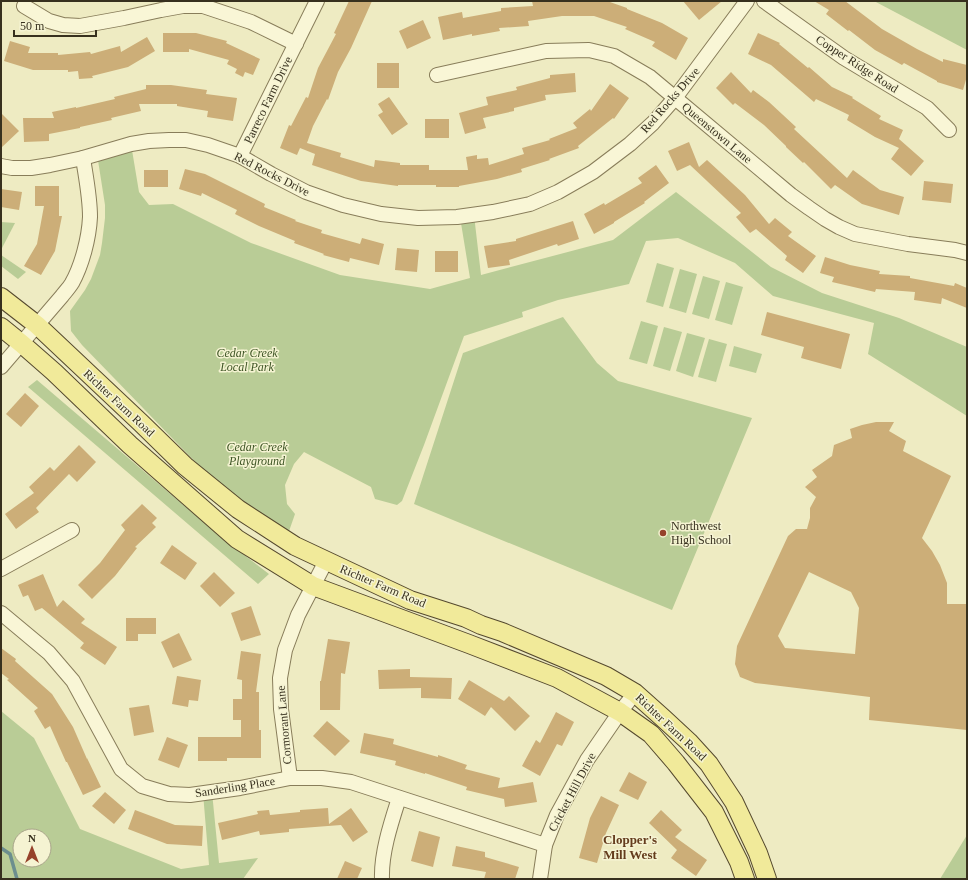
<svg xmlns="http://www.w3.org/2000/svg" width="968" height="880" viewBox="0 0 968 880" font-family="Georgia,serif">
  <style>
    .green { fill: #b9cc96; fill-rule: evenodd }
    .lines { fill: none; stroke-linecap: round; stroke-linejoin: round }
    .stream { stroke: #6c8e8e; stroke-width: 3.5 }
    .building { fill: #ccae78; fill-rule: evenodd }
    .minor-casing { stroke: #887d5a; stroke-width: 16 }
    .major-casing { stroke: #55492e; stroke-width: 20 }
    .minor { stroke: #f9f6d6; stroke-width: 14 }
    .major { stroke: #f1ea9a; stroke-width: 18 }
    .poi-dot { fill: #96422a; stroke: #f5f3d2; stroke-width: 1.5 }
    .labels { text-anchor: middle; stroke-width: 3; stroke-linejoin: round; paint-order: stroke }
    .street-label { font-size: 12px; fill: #37301e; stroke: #f5f3d2 }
    .park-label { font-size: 12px; font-style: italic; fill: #3d5424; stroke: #f5f3d2 }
    .poi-label { font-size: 12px; fill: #37301e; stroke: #f5f3d2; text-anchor: start }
    .neighbourhood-label { font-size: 13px; font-weight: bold; fill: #643c1d; stroke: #f5f3d2 }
  </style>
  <rect width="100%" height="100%" fill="#eeebc2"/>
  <g class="green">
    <path d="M874,1H967V50Z"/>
    <path d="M131,144L139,192L149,205L173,204L251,243L340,275L430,289L470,278L460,217L474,215L481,275L613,240L676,192L771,267L822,293L899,318L967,347V416L868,354L874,323L773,296L735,263L678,238L646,241L629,284L558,300L522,312L523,317L464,336L424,445L402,501L397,505L375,499L371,487L304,452L294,464L285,485L287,504L295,514L288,534L233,494L203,470L82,345L71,331L70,311L85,290L91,279L100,255L102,243L105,218V205L97,154Z"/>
    <path d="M1,222L15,223L1,250Z"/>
    <path d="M1,255L26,272L18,279L1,266Z"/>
    <path d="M657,263L674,268L663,307L646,302Z"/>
    <path d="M680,269L697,274L686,313L669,308Z"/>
    <path d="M703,276L720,281L709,319L692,314Z"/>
    <path d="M726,282L743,287L732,325L715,320Z"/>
    <path d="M563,317L597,363L618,381L752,418L672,610L414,504L463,353Z"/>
    <path d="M641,321L658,326L647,364L629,359Z"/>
    <path d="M664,327L682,332L670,371L653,366Z"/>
    <path d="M687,333L705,338L693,377L676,371Z"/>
    <path d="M709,339L727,344L716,382L698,377Z"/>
    <path d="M734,346L762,354L756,373L729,366Z"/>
    <path d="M37,380L222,538L269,574L258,584L28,387Z"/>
    <path d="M1,711L34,738L80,829L181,869L209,865L203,793L212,792L219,863L258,858L243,879H1ZM20,836H44V860H20Z"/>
    <path d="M967,835V879H940Z"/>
  </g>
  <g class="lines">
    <path class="stream" d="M1,848L10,854L17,879"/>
  </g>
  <g class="building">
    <path d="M349,1H372L351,48L338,72L328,100L327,99L313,126L307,143L341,153L340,157L374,167L375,160L400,163V165H429V170H468L466,157L477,155V159L488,158L489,165L524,154L522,148L550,140L549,139L577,128L573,123L590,109L591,111L610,84L629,98L614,119L613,118L578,146L579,148L549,159L550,160L521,169L522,172L497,179L459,186V187H436V185H398V186L361,181L312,165L315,154L300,148L297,155L280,148L289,125L291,126L306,97L308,98L318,68L336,34L334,33Z"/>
    <path d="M532,1H607L627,8V9L662,23L688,38L676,60L652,46L655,42L625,29L627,27L594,16H562L528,21L529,26L499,28L500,31L472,36V34L443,40L438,17L462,12L463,18L501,11V8L533,6Z"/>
    <path d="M683,1H722L699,20Z"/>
    <path d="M814,1H845L882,29L917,49L943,62V59L967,65V76L963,90L937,82V81L904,63L902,65L875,50L849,30L848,31L826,14L829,10Z"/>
    <path d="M423,20L431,38L407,49L399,31Z"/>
    <path d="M163,33H196L227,41L226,43L260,59L253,75L245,72L243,77L235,73L237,69L227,64L229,60L189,49V52H163Z"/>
    <path d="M758,33L780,43L779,44L808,68L809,67L832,87L853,97L852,98L881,116L879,119L903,130L899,139L924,161L911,176L891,159L899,148L875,137L847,120L849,115L816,99L814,102L771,65L748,54Z"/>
    <path d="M147,37L155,51L128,67L92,76L93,78L79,79L78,71L68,72V70H33L4,61L10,41L30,47L28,53H58V55L90,52L91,54L120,46L121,52Z"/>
    <rect x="377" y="63" width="22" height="25"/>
    <path d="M731,72L751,93L753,90L769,102L796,127L794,129L847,178L853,170L880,190L904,197L899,215L862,204L835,185L831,189L804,162L803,163L786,147V146L764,125L735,103L733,105L716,88Z"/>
    <path d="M575,73L576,92L545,95L546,100L514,108V111L483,118L486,128L465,134L459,113L488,105L486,97L517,90L516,87L550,78V75Z"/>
    <path d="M146,85H171L207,90L206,94L237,98L233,121L207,117L208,111L177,106V104H139L141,111L111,118L112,120L80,127V128L49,134V141L24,142L23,118H54L52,112L76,107V108L115,99L114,97L146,89Z"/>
    <path d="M389,97L408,124L392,135L378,115L383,112L378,104Z"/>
    <path d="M1,113L19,131L1,148Z"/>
    <rect x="425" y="119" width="24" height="19"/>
    <path d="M689,142L699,167L707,160L745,195L769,224L775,218L792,232L788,236L816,256L803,273L785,260L787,256L756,229L750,233L736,217L741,213L690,165L677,171L668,151Z"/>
    <path d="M656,165L669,183L644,202L645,203L614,222V223L594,234L584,214L604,203L605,205L642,183L638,178Z"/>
    <path d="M185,169L205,174L265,204L264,207L296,220L295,221L322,230L321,233L360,244L362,238L384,244L379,265L350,258L349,262L323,255L324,254L294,243L295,241L259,226L235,214L237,210L202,193L201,196L179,189Z"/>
    <rect x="144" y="170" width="24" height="17"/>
    <path d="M924,181L953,184L951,203L922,200Z"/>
    <path d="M35,186H59V216H62L55,251L41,275L24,266L37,244L44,206H35Z"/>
    <path d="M1,189L22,192L19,210L1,207Z"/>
    <path d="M573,221L579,239L558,246L557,244L509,260L510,265L488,268L484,246L516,241V239Z"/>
    <path d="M397,248L419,250L417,272L395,270Z"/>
    <rect x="435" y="251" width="23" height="21"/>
    <path d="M825,257L850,265L880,271L879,274L910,276V278L954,286L955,283L967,288V308L942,298L941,304L914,300L915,292L876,289L875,292L832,282L834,277L820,273Z"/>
    <path d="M767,312L850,334L841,369L801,358L804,347L761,335Z"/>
    <path d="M25,393L39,406L21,427L6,414Z"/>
    <path d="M876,422H894L889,431L906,441L903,451L951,476L922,538L932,551L940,565L947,583V604H967V730L869,720L870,697L755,683L740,677L735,664L737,646L788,536L796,529H807L810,518V508L816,497L805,487L817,477L812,470L832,456L834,445L852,438L850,429L862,425ZM809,572L851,592L859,608L855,654L785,648L778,636Z"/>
    <path d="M79,445L96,462L77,482L69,474L36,508L39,512L16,529L5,514L34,493L29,487L50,467L54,471Z"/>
    <path d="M142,504L157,518L152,523L156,527L135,547L137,548L115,576L92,599L78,585L100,563L125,530L121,525Z"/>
    <path d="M172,545L197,563L185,580L160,563Z"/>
    <path d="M214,572L235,593L220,607L200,586Z"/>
    <path d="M43,574L57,607L63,600L85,619L81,623L117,647L105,665L80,648L84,643L42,608L35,611L28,595L23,597L18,585Z"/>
    <path d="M251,606L261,635L241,641L231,613Z"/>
    <path d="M126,618H156V634H138V641H126Z"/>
    <path d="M179,633L192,660L173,668L161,642Z"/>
    <path d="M328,639L350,642L345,674L341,673L340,710H320V681H321Z"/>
    <path d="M1,648L16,659L15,661L52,694L73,727L87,759V758L101,787L83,795L67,762H66L50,726L45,729L34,711L38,708L7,680L9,679L1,673Z"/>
    <path d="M241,651L261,654L256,692H259V730H261V758H227V761H198V737H241V720H233V699H242V680L237,679Z"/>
    <path d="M410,669V677L452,678L451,699L421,698V688L379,689L378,670Z"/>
    <path d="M177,676L201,680L198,701L189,700L188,707L172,704Z"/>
    <path d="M469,680L504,701L509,696L530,716L515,731L491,707L485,716L458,699Z"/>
    <path d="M149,705L154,732L134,736L129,708Z"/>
    <path d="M556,712L574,722L562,746L557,744L540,776L522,766L536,740L540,743Z"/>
    <path d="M327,721L350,741L335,756L313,736Z"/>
    <path d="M364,733L394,739L393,744L438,757V755L467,765L465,769L500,778L498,788L533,782L537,802L505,807L504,799L466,790L467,787L425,773V774L395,765L396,761L360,753Z"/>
    <path d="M167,737L188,745L179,768L158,760Z"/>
    <path d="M629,772L647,782L638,800L619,791Z"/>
    <path d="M105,792L126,810L114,824L92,806Z"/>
    <path d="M601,796L619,805L606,833L597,863L579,858L590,818Z"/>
    <path d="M328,808L329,824L351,808L368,832L353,842L341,825L289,829V832L260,835L259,831L222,840L218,823L258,814L257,811L269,810L270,815L300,812V810Z"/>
    <path d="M135,810L175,825L203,826L202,846L167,844L128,829Z"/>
    <path d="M661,810L682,830L675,837L707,860L696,876L671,858L677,850L649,823Z"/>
    <path d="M419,831L440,837L433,867L411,861Z"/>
    <path d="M456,846L485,852V857L519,867L515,879H484L486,872L452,866Z"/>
    <path d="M345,861L362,868L357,879H337Z"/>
  </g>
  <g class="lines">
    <g class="minor-casing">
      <g id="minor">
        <path d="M764,1L844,58L927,108L949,130"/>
        <path d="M24,6L49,21L63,25L80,26L124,18L161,10L183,6H203L251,22L296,44"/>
        <path d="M437,75L546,51L589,50L614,56L650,77L791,195L809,208L825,219L839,227L855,234L908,244L955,250L967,253"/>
        <path d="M240,156L317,1"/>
        <path d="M1,166L12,168H31L50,165L83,158L131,144L149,141L169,140H186L208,145L240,156L271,174L306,192L343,205L381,214L418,218L457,217L493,212L530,204L558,192L593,172L630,144L653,123L675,98L747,1"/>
        <path d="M1,367L62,296C65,292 69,288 72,283C82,265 89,238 90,217C90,197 86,178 83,158"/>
        <path d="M1,569L72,530"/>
        <path d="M1,613L49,653L73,681L121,769L142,786L169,794L190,795L240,788L290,778H322L351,782L545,845"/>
        <path d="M290,778L281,709L280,678L285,650L298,615L326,561"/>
        <path d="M382,879C381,853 391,823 399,798"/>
        <path d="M540,879L545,845L557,815L587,760L620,712L635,693"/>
      </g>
    </g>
    <g class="major-casing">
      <g id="major">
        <path d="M1,297L37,325L141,423L185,466L238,509L295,546L410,600L466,618L481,625L502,632L606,676L635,693L663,718L689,742L709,764L734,802L758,853L767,879"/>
        <path d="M1,327L22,344L54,372L130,445L237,539L313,586L469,644L557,678L620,712L651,734L676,763L714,812L739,862L745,879"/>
      </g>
    </g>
    <use href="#minor" class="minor"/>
    <use href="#major" class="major"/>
  </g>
  <circle class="poi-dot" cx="663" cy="533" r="4"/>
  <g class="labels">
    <g class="street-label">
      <text transform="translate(857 64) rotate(33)" y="4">Copper Ridge Road</text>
      <text transform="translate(268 100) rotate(-64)" y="4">Parreco Farm Drive</text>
      <text transform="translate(670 100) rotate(-49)" y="4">Red Rocks Drive</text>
      <text transform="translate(717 133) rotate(40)" y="4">Queenstown Lane</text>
      <text transform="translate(272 174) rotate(27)" y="4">Red Rocks Drive</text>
      <text transform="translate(119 403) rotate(43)" y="4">Richter Farm Road</text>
      <text transform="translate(383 586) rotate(23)" y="4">Richter Farm Road</text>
      <text transform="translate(284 725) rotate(-95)" y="4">Cormorant Lane</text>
      <text transform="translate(671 727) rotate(43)" y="4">Richter Farm Road</text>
      <text transform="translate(235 787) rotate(-9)" y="4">Sanderling Place</text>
      <text transform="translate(572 792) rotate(-62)" y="4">Cricket Hill Drive</text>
    </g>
    <g class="park-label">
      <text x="247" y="357">Cedar Creek<tspan x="247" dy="14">Local Park</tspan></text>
      <text x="257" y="451">Cedar Creek<tspan x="257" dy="14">Playground</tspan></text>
    </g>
    <g class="poi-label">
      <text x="671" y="530">Northwest<tspan x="671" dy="14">High School</tspan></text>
    </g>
    <g class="neighbourhood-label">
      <text x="630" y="844">Clopper's<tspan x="630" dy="15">Mill West</tspan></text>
    </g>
  </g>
  <rect width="968" height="880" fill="none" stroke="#37301e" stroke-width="4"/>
  <g transform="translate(32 848)"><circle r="19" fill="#f5f3d2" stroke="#a9a58a"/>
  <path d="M0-3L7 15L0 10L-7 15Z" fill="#96422a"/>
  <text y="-6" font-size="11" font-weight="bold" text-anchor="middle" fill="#37301e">N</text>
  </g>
  <path d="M14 30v6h82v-6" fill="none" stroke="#37301e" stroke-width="2"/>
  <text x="20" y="30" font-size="12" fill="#37301e" stroke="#f5f3d2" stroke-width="3" paint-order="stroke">50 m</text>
</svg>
